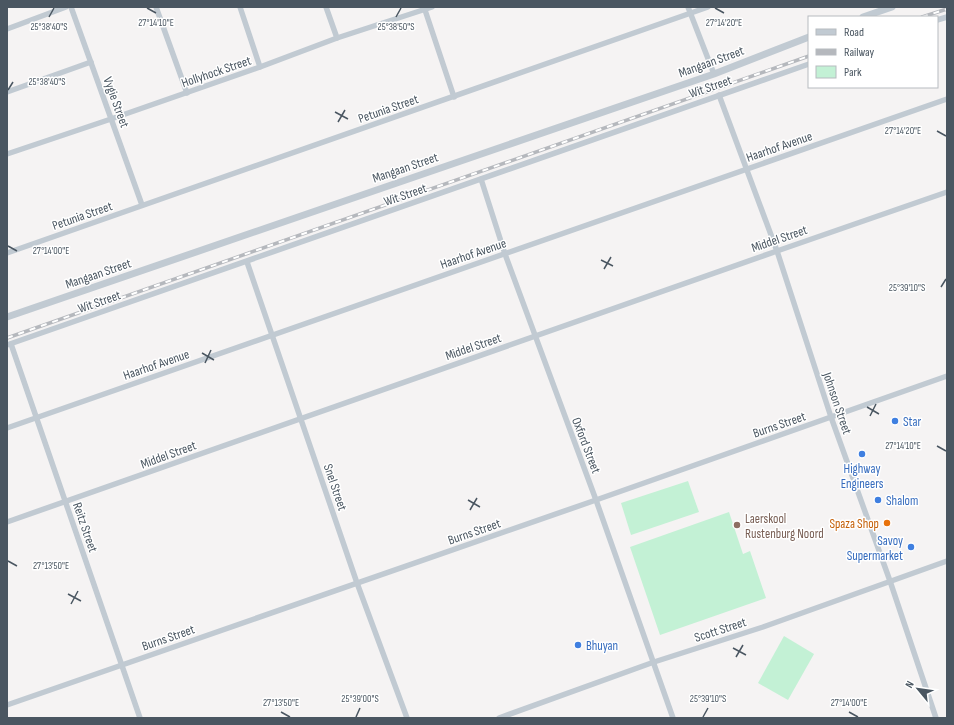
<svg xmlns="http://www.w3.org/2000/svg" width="954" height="725" viewBox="0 0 954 725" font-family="'Sofia Sans Condensed',sans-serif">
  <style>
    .green { fill: #c3f1d5 }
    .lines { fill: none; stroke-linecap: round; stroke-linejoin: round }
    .minor { stroke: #c1cad2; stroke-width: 5.5 }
    .tertiary { stroke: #c1cad2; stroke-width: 7 }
    .rail-casing { stroke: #b5b8bd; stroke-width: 3.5 }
    .rail { stroke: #fff; stroke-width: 2; stroke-dasharray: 6; stroke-linecap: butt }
    .ticks { fill: none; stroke: #4a5661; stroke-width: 1.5 }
    .shop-dot { fill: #3f7fe0; stroke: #fff; stroke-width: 1.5 }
    .food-dot { fill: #e8710a; stroke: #fff; stroke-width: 1.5 }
    .education-dot { fill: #8d6e63; stroke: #fff; stroke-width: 1.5 }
    .labels { text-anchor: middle; stroke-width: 3; stroke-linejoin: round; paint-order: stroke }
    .street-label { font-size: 13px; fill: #4a5661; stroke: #fff }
    .shop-label { font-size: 13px; fill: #366cbe; stroke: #fff; text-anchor: start }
    .education-label { font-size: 13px; fill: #785e54; stroke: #fff; text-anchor: start }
    .food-label { font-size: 13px; fill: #c56008; stroke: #fff; text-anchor: end }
    .ticks-label { font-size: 10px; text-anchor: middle; fill: #4a5661; stroke: #fff; stroke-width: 3; stroke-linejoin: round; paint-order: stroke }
  </style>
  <rect width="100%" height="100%" fill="#f5f3f3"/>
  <g class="green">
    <path d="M688,481L699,512L631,535L621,503Z"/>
    <path d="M729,512L743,554L750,551L766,598L660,635L630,547Z"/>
    <path d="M784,636L814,654L788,700L758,683Z"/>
  </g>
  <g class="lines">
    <g class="minor">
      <path d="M71,7L142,205"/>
      <path d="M156,7L187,93"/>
      <path d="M240,7L260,67"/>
      <path d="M326,7L337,38"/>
      <path d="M688,7L714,74"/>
      <path d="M425,10L454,97"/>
      <path d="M937,20L947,17"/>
      <path d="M7,29L66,7"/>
      <path d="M7,92L91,62"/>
      <path d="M719,95L777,251L831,417L890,581L936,718"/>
      <path d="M7,154L111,119L260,67L337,38L432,7"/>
      <path d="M481,179L505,254L596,500L673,718"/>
      <path d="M7,253L708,7"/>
      <path d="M247,262L357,583L407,718"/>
      <path d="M11,344L140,718"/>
      <path d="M7,345L809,64"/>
      <path d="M7,428L947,99"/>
      <path d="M7,522L777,251L947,192"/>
      <path d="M7,705L596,500L947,376"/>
      <path d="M499,718L654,662L763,627L947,561"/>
    </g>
    <g class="tertiary">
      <path d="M863,17L892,7"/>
      <path d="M7,317L714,74L809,37"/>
    </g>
    <g class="rail-casing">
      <g id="rail">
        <path d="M922,17L947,9"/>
        <path d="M7,338L809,56"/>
      </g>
    </g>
    <use href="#rail" class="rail"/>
  </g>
  <path class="ticks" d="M147,8L156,13M715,8L724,13M49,17L54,8M396,17L401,8M8,90L13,82M335,112L348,119M338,122L345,110M937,131L946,136M8,246L17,251M601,260L613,266M604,269L611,257M941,287L946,279M202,353L214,360M205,363L211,350M867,407L879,414M870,416L876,404M937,446L946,451M468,500L480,507M470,510L477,498M8,561L17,566M68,594L81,601M71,604L78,591M733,648L746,655M736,657L743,645M281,712L290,717M849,712L858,717M356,717L360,708M703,717L708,708"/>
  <g class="shop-dot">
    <circle cx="895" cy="421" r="4"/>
    <circle cx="862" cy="454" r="4"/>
    <circle cx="878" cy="500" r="4"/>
    <circle cx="911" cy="547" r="4"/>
    <circle cx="578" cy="645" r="4"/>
  </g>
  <circle class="food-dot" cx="887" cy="523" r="4"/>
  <circle class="education-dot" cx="737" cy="525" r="4"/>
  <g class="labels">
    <g class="street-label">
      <text transform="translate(711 61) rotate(-20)" y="5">Mangaan Street</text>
      <text transform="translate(216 71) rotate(-19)" y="5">Hollyhock Street</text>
      <text transform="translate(710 86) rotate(-19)" y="5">Wit Street</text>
      <text transform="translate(117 102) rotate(70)" y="5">Vygie Street</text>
      <text transform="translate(388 108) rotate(-19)" y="5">Petunia Street</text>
      <text transform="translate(779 146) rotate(-19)" y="5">Haarhof Avenue</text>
      <text transform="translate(405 167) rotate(-19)" y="5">Mangaan Street</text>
      <text transform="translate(405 194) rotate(-19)" y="5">Wit Street</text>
      <text transform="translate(82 215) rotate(-19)" y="5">Petunia Street</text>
      <text transform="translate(779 238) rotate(-19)" y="5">Middel Street</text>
      <text transform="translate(473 253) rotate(-19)" y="5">Haarhof Avenue</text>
      <text transform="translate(98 273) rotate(-19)" y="5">Mangaan Street</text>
      <text transform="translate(99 301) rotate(-19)" y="5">Wit Street</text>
      <text transform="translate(473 346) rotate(-19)" y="5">Middel Street</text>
      <text transform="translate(156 364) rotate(-19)" y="5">Haarhof Avenue</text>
      <text transform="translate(838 403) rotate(71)" y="5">Johnson Street</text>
      <text transform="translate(779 424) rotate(-19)" y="5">Burns Street</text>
      <text transform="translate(587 445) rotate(69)" y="5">Oxford Street</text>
      <text transform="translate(168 454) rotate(-20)" y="5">Middel Street</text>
      <text transform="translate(336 487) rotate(71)" y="5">Snel Street</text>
      <text transform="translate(86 527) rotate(71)" y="5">Reitz Street</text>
      <text transform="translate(474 531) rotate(-19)" y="5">Burns Street</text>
      <text transform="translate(720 629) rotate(-18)" y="5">Scott Street</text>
      <text transform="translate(168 637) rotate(-19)" y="5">Burns Street</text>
    </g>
    <g class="shop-label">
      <text x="903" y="426">Star</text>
      <text x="862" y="473" text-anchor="middle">Highway<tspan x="862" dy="15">Engineers</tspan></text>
      <text x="886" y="505">Shalom</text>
      <text x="903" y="545" text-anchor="end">Savoy<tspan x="903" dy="15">Supermarket</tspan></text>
      <text x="586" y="650">Bhuyan</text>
    </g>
    <g class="education-label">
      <text x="745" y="523">Laerskool<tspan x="745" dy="15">Rustenburg Noord</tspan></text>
    </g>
    <g class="food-label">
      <text x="879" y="528">Spaza Shop</text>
    </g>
  </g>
  <g class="ticks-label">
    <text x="724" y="26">27°14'20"E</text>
    <text x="156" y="26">27°14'10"E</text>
    <text x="49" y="30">25°38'40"S</text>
    <text x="396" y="30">25°38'50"S</text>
    <text x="47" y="85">25°38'40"S</text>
    <text x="903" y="134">27°14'20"E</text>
    <text x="51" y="254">27°14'00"E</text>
    <text x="907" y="291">25°39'10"S</text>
    <text x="903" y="449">27°14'10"E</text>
    <text x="51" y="569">27°13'50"E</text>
    <text x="360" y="702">25°39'00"S</text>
    <text x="708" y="702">25°39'10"S</text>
    <text x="281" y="706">27°13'50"E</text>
    <text x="849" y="706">27°14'00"E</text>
  </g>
  <rect width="954" height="725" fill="none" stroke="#4a5661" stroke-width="16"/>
  <rect x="808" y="16" width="130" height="72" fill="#ffffff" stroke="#b7bbc0"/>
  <rect x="816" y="29" width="20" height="6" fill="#c1cad2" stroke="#b7bbc0"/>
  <text x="844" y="36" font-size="12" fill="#4a5661">Road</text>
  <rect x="816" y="49" width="20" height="6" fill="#b5b8bd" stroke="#b7bbc0"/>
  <text x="844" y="56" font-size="12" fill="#4a5661">Railway</text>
  <rect x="816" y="66" width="20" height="12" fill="#c3f1d5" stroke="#b7bbc0"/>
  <text x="844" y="76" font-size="12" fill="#4a5661">Park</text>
  <g transform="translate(918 689) rotate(299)" stroke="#ffffff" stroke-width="3" paint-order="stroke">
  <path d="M0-3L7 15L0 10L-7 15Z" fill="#4a5661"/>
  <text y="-6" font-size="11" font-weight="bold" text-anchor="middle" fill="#4a5661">N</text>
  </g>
</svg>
